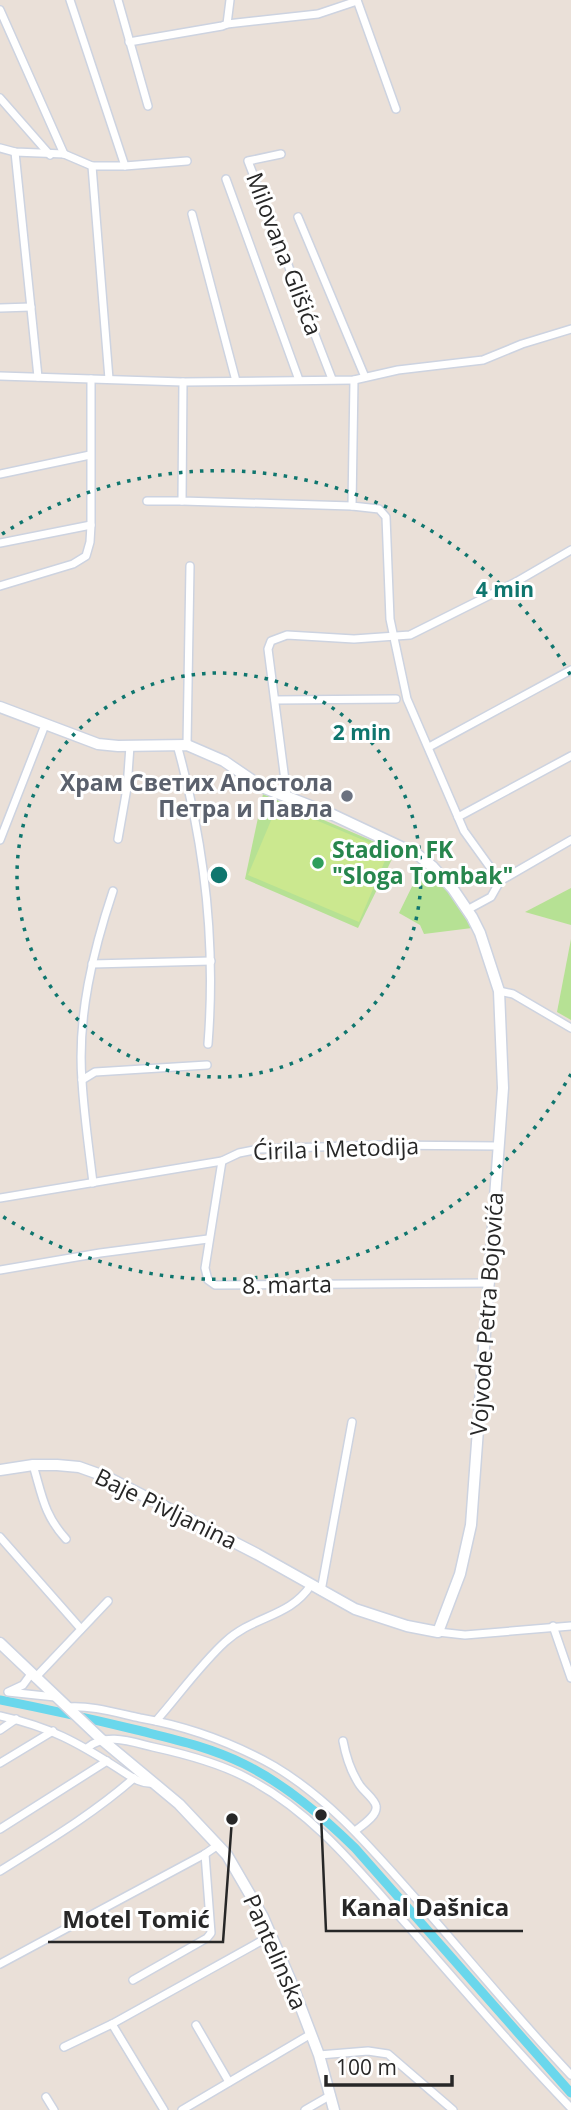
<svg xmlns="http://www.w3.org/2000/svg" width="571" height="2110" viewBox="0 0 571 2110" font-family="'Open Sans',sans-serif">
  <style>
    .green { fill: #b6e194 }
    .pitch { fill: #cbe88f }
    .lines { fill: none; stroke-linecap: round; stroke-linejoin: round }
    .canal { stroke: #6ad7ec; stroke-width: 9 }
    .street-casing { stroke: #cdd3e0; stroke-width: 10 }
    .secondary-casing { stroke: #cdd3e0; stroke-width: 13 }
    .street { stroke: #fff; stroke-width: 7 }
    .secondary { stroke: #fff; stroke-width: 10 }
    .ring { fill: none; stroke: #0f766e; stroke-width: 3.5; stroke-dasharray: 3.5 7 }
    .worship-dot { fill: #6b7280; stroke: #fff; stroke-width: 2.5 }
    .leisure-dot { fill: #2e9e5b; stroke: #fff; stroke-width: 2.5 }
    .labels { text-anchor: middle; stroke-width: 6; stroke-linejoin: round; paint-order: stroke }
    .street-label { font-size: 23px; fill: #272727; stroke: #fff }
    .worship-label { font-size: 23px; font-weight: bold; fill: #5b616d; stroke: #fff; text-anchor: end }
    .leisure-label { font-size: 23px; font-weight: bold; fill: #27864d; stroke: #fff; text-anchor: start }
    .centre { fill: #0f766e; stroke: #fff; stroke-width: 3.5 }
    .ring-label { font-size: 21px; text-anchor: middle; font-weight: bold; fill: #0f766e; stroke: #fff; stroke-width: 6; stroke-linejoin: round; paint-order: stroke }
    .leader { fill: none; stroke: #272727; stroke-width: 2.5 }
    .callout-dot { fill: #272727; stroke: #fff; stroke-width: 2.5 }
    .callout-label { font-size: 24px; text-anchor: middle; font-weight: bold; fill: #272727; stroke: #fff; stroke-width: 6; stroke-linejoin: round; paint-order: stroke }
  </style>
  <rect width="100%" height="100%" fill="#eae0d8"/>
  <g class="green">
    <path d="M263,794L396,851L358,928L245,879Z"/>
    <path d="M423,864L446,889L472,928L424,934L420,925L399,913Z"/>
    <path d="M571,888V925L525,912Z"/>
    <path d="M571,939V1020L557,1012Z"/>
  </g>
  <path class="pitch" d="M278,804L389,851L359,922L248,875Z"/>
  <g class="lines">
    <path class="canal" d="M0,1700C46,1709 91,1719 137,1730C173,1739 210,1747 244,1764C286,1785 321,1815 355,1848L571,2093"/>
    <g class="street-casing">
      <g id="street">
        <path d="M70,0L125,166"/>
        <path d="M118,0L148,106"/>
        <path d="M357,0L396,109"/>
        <path d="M0,10L64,154"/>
        <path d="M227,24L318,14L357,1"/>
        <path d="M129,42L222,26L227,24L230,0"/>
        <path d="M0,98L50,155"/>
        <path d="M0,148L15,152L64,154L92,166H125L187,161"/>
        <path d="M15,152L38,377"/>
        <path d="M281,154L248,161L332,379"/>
        <path d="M92,166L109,379"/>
        <path d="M226,179L299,380"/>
        <path d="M192,214L236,381"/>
        <path d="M298,217L365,377"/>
        <path d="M0,308L31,307"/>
        <path d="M0,376L183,382L354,380L398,370L483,360L522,344L571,329"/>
        <path d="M354,380L352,506L379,509L386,517L390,619L407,699L464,831L500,881L491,897L467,910"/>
        <path d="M183,382L182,501L352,506"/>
        <path d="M0,474L90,455"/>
        <path d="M147,501H182"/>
        <path d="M0,543L91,525"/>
        <path d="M0,586L73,564L86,556L90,542L91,525V379"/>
        <path d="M275,700L396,699"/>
        <path d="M177,745C205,844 216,942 208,1044"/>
        <path d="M187,745L190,566"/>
        <path d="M429,747L571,670"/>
        <path d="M287,796L268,649L271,641L287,635L354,639L410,635L516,582L571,550"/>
        <path d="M458,817L571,756"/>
        <path d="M118,839L127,788L130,746"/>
        <path d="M0,840L45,725"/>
        <path d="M500,881L571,840"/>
        <path d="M92,964L211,961"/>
        <path d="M499,991L513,994L571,1028"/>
        <path d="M82,1080L95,1072L207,1065"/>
        <path d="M222,1161L205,1268L208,1280L215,1285L490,1283"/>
        <path d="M93,1183C89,1149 84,1115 82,1081C77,1017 93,951 113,891"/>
        <path d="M0,1198L222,1161L239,1153L259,1149L379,1145L498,1146"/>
        <path d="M0,1270L100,1253L208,1239"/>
        <path d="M33,1465C42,1495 44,1515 66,1539"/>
        <path d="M0,1537L81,1629"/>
        <path d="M321,1591L352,1422"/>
        <path d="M553,1626L571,1678"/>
        <path d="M438,1632L465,1635L571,1626"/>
        <path d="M31,1674L23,1685L8,1692L55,1697"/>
        <path d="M35,1678L108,1601"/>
        <path d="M67,1707C91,1705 117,1713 140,1718C186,1726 233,1743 274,1766C328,1798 369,1846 410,1892C464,1953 515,2016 571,2075"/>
        <path d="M0,1716C50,1727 77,1742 119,1769C130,1776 141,1785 154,1783"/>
        <path d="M156,1721C179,1695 200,1665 225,1642C254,1615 289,1618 311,1585"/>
        <path d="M0,1730L16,1719"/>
        <path d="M343,1741C346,1757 350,1770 359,1784C363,1791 375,1799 376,1806C378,1816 361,1826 355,1831"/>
        <path d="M87,1748C106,1732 132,1742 153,1747C185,1754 220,1763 249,1779C314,1813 360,1872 408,1926C461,1987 514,2049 571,2108"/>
        <path d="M0,1763L53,1731"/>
        <path d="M0,1829L107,1761"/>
        <path d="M0,1871C46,1842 93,1814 134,1778"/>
        <path d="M0,1964L205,1854L218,1845"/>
        <path d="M133,1980L207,1938L211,1933L205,1854"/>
        <path d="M112,2024L164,2110"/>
        <path d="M196,2025L229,2082"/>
        <path d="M64,2047L112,2024L272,1935"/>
        <path d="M319,2055L368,2051L388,2054L453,2110"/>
        <path d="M46,2097L54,2110"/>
        <path d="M182,2110L311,2034"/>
        <path d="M305,2110L331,2095"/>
      </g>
    </g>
    <g class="secondary-casing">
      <g id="secondary">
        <path d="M0,707L98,744L118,746L187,745L224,761L262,787L331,814L418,855L433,867L453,889L472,917L480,933L499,991L503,1088L471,1525L460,1574L438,1632L407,1626L355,1609L257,1554L107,1477L79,1467L57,1465H33L0,1470"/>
        <path d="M0,1643L101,1739L179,1804L227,1855L263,1917L290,1979L319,2055L334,2110"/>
      </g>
    </g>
    <use href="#street" class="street"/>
    <use href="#secondary" class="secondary"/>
  </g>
  <g class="ring">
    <circle cx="219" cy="875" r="202"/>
    <path d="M571 1074A404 404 0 0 1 2 1216M2 534A404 404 0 0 1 571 676"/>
  </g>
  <circle class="worship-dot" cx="347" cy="796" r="7"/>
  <circle class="leisure-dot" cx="318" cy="863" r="7"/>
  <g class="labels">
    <g class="street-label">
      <text transform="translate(284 254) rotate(69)" y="8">Milovana Glišića</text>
      <text transform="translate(336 1149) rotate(-2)" y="8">Ćirila i Metodija</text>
      <text transform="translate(287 1285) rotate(-1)" y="8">8. marta</text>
      <text transform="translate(487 1314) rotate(-86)" y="8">Vojvode Petra Bojovića</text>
      <text transform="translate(166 1509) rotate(26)" y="8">Baje Pivljanina</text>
      <text transform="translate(275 1952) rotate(66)" y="8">Pantelinska</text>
    </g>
    <g class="worship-label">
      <text x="333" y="791">Храм Светих Апостола<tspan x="333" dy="26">Петра и Павла</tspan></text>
    </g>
    <g class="leisure-label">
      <text x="332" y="858">Stadion FK<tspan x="332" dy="26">"Sloga Tombak"</tspan></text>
    </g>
  </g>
  <circle cx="219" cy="875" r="10" class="centre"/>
  <g class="ring-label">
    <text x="505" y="597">4 min</text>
    <text x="362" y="740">2 min</text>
  </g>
  <path class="leader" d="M321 1815L326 1931H523M232 1819L223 1942H48"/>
  <g class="callout-dot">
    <circle cx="321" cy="1815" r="7"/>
    <circle cx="232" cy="1819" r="7"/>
  </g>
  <g class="callout-label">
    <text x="425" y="1916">Kanal Dašnica</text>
    <text x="136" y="1928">Motel Tomić</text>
  </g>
  <path d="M326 2075v10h126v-10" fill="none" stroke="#272727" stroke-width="3.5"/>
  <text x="336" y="2075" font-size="21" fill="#272727" stroke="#ffffff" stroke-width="5" paint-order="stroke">100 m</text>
</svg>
